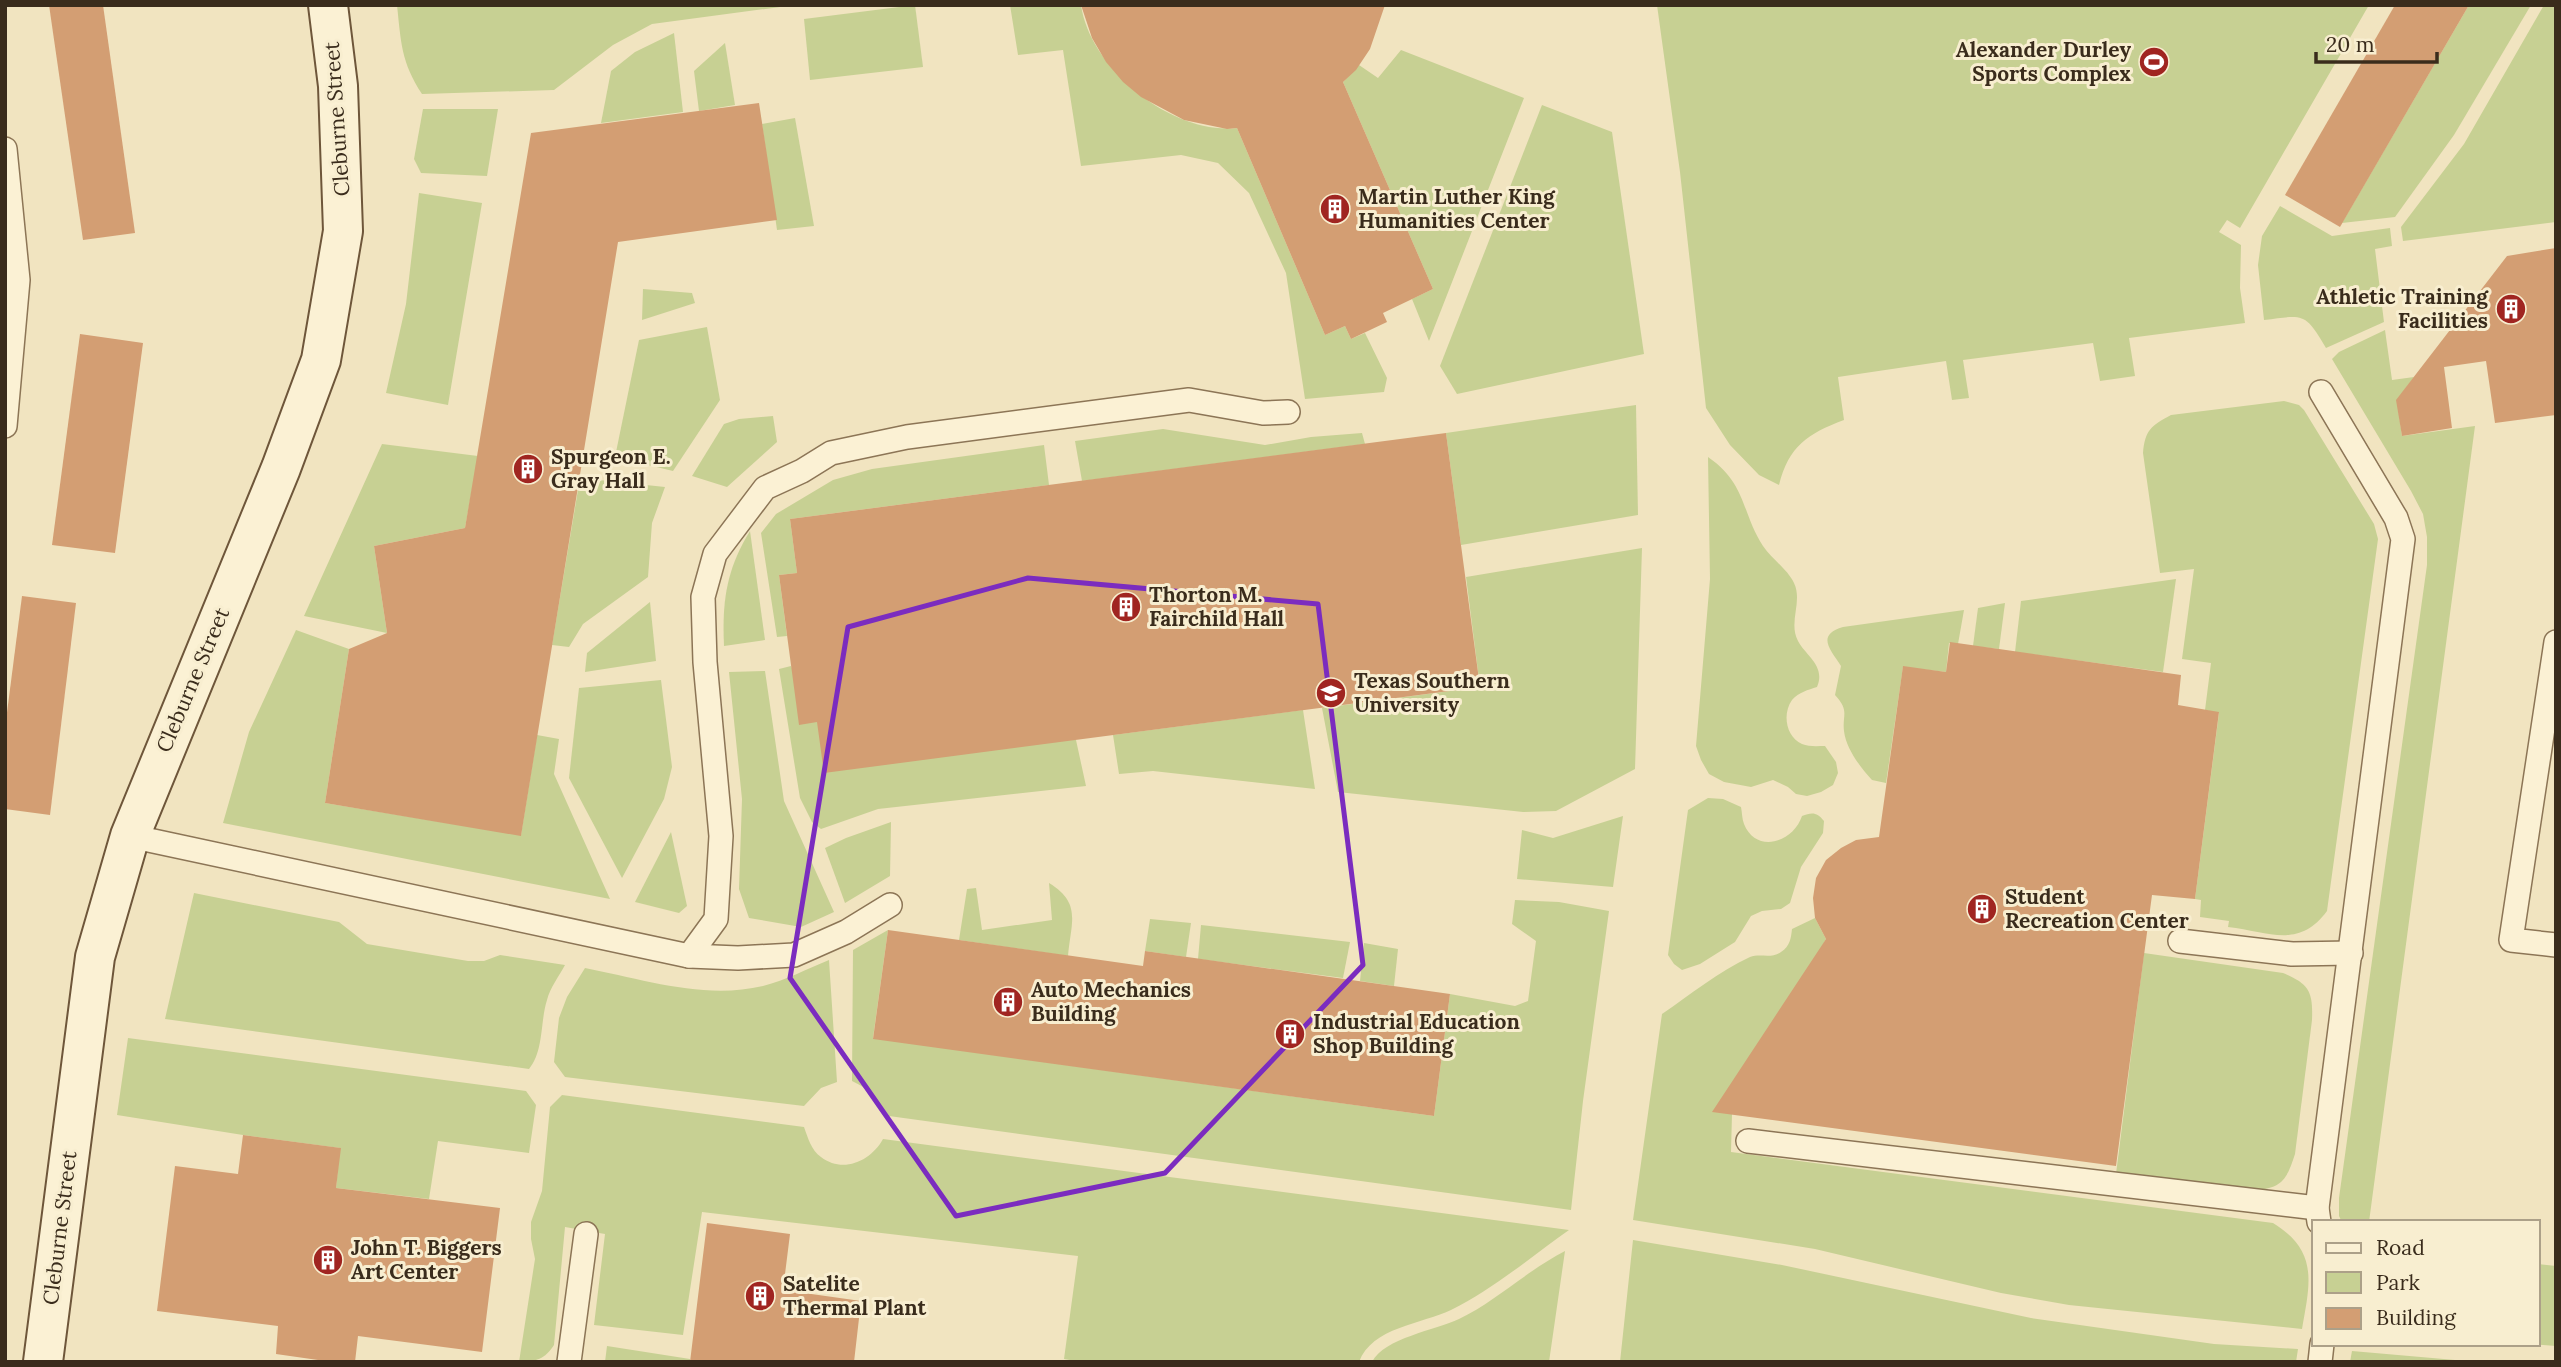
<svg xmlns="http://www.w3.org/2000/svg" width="2561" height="1367" viewBox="0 0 2561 1367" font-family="Lora,serif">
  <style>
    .green { fill: #c7d093 }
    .building { fill: #d39e73 }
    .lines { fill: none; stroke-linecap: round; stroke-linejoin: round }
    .lane-casing { stroke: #8c7556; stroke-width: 26 }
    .secondary-casing { stroke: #6e563a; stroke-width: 42 }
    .lane { stroke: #fbf1d4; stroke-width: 23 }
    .secondary { stroke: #fbf1d4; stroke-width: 38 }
    .marked { fill: none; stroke: #7b2cbf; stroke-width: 5; stroke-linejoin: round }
    .labels { text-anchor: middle; stroke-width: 6; stroke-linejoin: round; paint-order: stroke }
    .poi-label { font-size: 21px; font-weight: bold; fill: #3a2c1c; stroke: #f8eed0; text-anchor: start }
    .street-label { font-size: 21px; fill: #3a2c1c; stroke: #f8eed0 }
  </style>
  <rect width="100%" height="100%" fill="#f1e4c0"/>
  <g class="green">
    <path d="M397,5H795L652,24L613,45L554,90L422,94C401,62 401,42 397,5Z"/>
    <path d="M915,5L923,67L810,80L804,19Z"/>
    <path d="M1010,5H1081C1090,69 1172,135 1237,128L1325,335L1345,326L1351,339L1365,333L1387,378L1384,392L1305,399L1286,273L1249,193L1218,163L1181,155L1081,166L1063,50L1018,55Z"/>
    <path d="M1657,5H2369L2240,228L2227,220L2219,232L2241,245L2240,288L2245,323L2129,338L2135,376L2100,381L2093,343L1963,360L1969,398L1952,400L1946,361L1838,377L1844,420C1807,434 1789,446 1779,485L1759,475L1730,445L1706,408L1680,172Z"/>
    <path d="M2469,5H2531L2454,135L2395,217L2342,223Z"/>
    <path d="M2544,5H2556V222L2403,241L2401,227L2464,144Z"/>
    <path d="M674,33L683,112L601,123L611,71L635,52Z"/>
    <path d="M725,43L735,105L699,111L694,71Z"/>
    <path d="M1401,50L1524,98L1429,341L1412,299L1433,289L1343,82L1359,65L1378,78Z"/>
    <path d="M1542,105L1612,132L1644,354L1457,394L1440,366Z"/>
    <path d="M423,109H498L487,176L421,173L414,159Z"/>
    <path d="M795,118L814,226L777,230L762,124Z"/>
    <path d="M419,193L482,203L448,405L386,393L406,304Z"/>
    <path d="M2280,206L2332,236L2390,228L2392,246L2375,249L2384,322L2326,348C2305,312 2304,315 2264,320L2258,265L2262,236Z"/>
    <path d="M643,289L692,293L695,303L642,320Z"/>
    <path d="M707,327L720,400L673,471L615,457L639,340Z"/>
    <path d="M2385,330L2392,380L2414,377L2397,400L2402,436L2475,426L2369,1222H2342L2339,1216V1198L2427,565V537L2423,514L2411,491L2332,359L2339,352Z"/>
    <path d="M2284,401L2299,405L2304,410L2374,524L2378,539L2327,911C2299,949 2270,932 2228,927L2229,921L2200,917L2201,900L2195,899L2219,713L2205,710L2211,663L2182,659L2194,569L2160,573L2143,453C2145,430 2151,426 2171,415Z"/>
    <path d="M1636,405L1638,515L1461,545L1446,433Z"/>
    <path d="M773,416L777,442L727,487L692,476L724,424L739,419Z"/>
    <path d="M1163,429L1265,445L1311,437L1362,433L1365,444L1082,481L1075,441Z"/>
    <path d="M382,444L478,456L465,528L374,546L387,633L304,616Z"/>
    <path d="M1044,445L1049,485L790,519L797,573L779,575L787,636L777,637L761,533L776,514L833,480L872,469Z"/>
    <path d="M1708,457C1747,484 1741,512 1763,546C1772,559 1788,570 1794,583C1803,602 1788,622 1798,641C1806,656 1826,666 1817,687C1808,690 1799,692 1792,700C1782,714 1786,737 1802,744C1809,747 1818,746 1825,746L1836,762L1838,773L1833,785L1821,792L1807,796L1796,794L1788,787L1773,780L1751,787L1724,782L1709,774L1701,760L1696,746L1710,579Z"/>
    <path d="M580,478L665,487L652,523L648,577L583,624L569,647L552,645Z"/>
    <path d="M750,531L765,640L724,646C722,602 726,570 750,531Z"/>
    <path d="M1642,548L1635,769L1556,811L1523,812L1338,792L1322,708L1480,687L1466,577Z"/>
    <path d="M2176,579L2163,672L2015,652L2021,601Z"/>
    <path d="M650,602L656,661L585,672L587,653Z"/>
    <path d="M2005,603L1999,649L1973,646L1978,608Z"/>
    <path d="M1964,610L1958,644L1949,643L1946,672L1903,667L1886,783L1872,780C1861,768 1846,749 1844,731C1842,715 1850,711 1835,695L1841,666C1830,649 1816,635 1843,627Z"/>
    <path d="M296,630L349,649L325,803L521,835L537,735L559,739L554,774L610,899L223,823L249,732Z"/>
    <path d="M791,666L817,722L1076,740L1086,786L878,809L821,829L812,822L800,798L779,669Z"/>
    <path d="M765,671L784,801L834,912L801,927L749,918L739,889L742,799L729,672Z"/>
    <path d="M661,680L672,767L664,799L622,878L569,778L579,688Z"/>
    <path d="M1303,710L1315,789L1153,771L1119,774L1113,735Z"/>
    <path d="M1708,798L1723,799L1741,807C1742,812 1742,819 1744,824C1756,854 1793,843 1802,816C1812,812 1817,812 1824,821L1823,833L1801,867L1790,903L1781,909L1762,911L1751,916L1735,942L1700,964L1682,970L1674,964L1668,955L1688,810Z"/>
    <path d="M1623,816L1613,887L1517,879L1522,830L1553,838Z"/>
    <path d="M891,822L890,876L845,903L825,848L846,838Z"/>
    <path d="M671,832L687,906L679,913L635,902Z"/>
    <path d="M1049,883C1082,903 1071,922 1068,956L959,940L967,889L976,888L982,930L1052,920Z"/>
    <path d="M194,893L339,922L367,944L468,961H484L500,955L565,965C559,976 550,988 547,1000C540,1022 544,1051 529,1069L165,1019Z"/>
    <path d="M1515,900L1559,902L1609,911L1583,1101L1571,1210L889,1116C878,1100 870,1089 852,1081L853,950L888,930L873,1038L1434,1116L1450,994L1515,1006L1528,1001L1536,941L1512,924Z"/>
    <path d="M1815,918L1826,939L1732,1114L1731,1152L2273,1223C2319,1251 2310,1283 2302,1329L2069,1305L2001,1293L1815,1249L1633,1220L1662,1014C1690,995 1719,971 1750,957C1760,953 1771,959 1781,952C1790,946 1791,938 1792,929Z"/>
    <path d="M1150,919L1191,923L1186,957L1145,951Z"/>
    <path d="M1201,925L1350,942L1343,978L1198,959Z"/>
    <path d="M1364,943L1398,949L1394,986L1360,981Z"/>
    <path d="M2144,953L2283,973C2309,984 2313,991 2312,1020L2295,1154C2287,1179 2282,1189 2253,1190L2116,1174Z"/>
    <path d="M829,960L837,1082L821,1088L804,1106L565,1077L554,1062L559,1018L567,997L585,968C642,979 704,1000 763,986C786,980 807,969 829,960Z"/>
    <path d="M128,1038L526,1091L536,1105L529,1153L438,1141L429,1199L336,1188L340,1148L243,1135L117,1115Z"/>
    <path d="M562,1095L804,1127C808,1138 811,1150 821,1157C843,1174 871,1161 883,1139L1569,1230C1531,1257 1493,1289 1451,1310C1422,1324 1372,1327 1359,1362H1081L1064,1359L1078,1256L702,1212L683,1335L594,1325L605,1234L565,1227L554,1345C545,1359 536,1362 519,1362L535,1259L531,1239V1222L542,1191L550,1107Z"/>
    <path d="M1633,1240L1782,1265L2031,1318L2214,1344L2298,1349L2296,1362H1620Z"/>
    <path d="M1565,1251L1549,1362H1372C1384,1338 1436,1330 1459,1319C1496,1301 1528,1270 1565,1251Z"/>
    <path d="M2538,1264L2556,1266V1346L2529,1344H2538Z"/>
    <path d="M607,1346L690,1359V1362H605Z"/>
    <path d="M2352,1351L2478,1362H2350Z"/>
  </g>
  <g class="building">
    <path d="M49,5H103L135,233L83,240Z"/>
    <path d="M1081,5H1385L1370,49L1356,70L1343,82L1433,289L1383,313L1387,322L1351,339L1345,326L1325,335L1237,128L1227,129L1184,120L1141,97L1123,82L1106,62L1092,38Z"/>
    <path d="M2395,5H2469L2340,227L2285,195Z"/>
    <path d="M759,103L777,220L618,242L521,836L325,803L349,649L387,633L374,546L465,528L531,133Z"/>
    <path d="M2556,248V415L2495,423L2486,361L2444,367L2452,428L2402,436L2396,400L2507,256Z"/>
    <path d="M80,334L143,343L115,553L52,545Z"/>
    <path d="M1446,433L1480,687L824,773L817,722L799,725L779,575L797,573L790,519Z"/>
    <path d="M22,596L76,603L50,815L5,809V728Z"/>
    <path d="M1950,642L2181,675L2178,705L2219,712L2195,899L2152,895L2116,1166L1712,1112L1826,939L1815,918L1813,898L1816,878L1826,860L1841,848L1856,840L1879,837L1903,666L1946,672Z"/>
    <path d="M888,930L1143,966L1145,951L1450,994L1434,1116L873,1039Z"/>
    <path d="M243,1135L341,1148L336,1188L500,1208L482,1352L358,1336L355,1362H332L276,1354L278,1326L157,1311L175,1166L238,1174Z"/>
    <path d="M707,1223L790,1234L783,1290L861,1301L854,1362H690Z"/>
  </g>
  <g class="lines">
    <g class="lane-casing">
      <g id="lane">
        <path d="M5,149L18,280L5,426"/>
        <path d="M2556,642L2511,940L2556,945"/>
        <path d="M130,836L689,956L716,919L721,836L705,662L703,597L715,554L765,488L802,471L831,453L907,437L1189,400L1263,413L1288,412"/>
        <path d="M2180,941L2292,954L2351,953"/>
        <path d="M689,956L738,958L794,955L846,932L890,905"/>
        <path d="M1748,1141L2317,1208"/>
        <path d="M2319,1222L2317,1208L2403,539L2396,518L2321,392"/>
        <path d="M569,1362L586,1234"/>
        <path d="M2320,1362L2322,1344"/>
      </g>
    </g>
    <g class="secondary-casing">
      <path id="secondary" d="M43,1362L95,957L130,836L281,468L321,360L343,231L338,86L328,5"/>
    </g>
    <use href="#lane" class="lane"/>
    <use href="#secondary" class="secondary"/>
  </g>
  <path class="marked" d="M1028,578L1318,604L1363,965L1165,1173L956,1216L790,978L848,627Z"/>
  <defs>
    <g id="stadium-disc" transform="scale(1.575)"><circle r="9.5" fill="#a02521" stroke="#f8eed0"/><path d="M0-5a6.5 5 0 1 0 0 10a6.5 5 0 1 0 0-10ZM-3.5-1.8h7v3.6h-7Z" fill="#fff"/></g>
    <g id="building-disc" transform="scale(1.575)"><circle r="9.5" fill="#a02521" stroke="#f8eed0"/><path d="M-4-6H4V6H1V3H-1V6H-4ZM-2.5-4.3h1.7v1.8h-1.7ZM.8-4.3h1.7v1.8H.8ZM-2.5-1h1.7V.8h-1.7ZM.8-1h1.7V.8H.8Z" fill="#fff"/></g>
    <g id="university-disc" transform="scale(1.575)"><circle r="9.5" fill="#a02521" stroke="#f8eed0"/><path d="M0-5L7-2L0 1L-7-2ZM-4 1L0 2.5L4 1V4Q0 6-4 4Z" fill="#fff"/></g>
  </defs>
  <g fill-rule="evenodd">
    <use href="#stadium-disc" x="2154" y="62"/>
    <use href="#building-disc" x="1335" y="209"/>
    <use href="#building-disc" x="2511" y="309"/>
    <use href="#building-disc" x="528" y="469"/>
    <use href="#building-disc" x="1126" y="607"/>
    <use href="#university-disc" x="1331" y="693"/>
    <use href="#building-disc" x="1982" y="909"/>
    <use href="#building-disc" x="1008" y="1002"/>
    <use href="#building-disc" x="1290" y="1034"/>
    <use href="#building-disc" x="328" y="1260"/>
    <use href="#building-disc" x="760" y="1296"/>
  </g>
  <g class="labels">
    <g class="poi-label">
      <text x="2131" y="57" text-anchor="end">Alexander Durley<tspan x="2131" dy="24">Sports Complex</tspan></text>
      <text x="1358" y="204">Martin Luther King<tspan x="1358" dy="24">Humanities Center</tspan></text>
      <text x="2488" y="304" text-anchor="end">Athletic Training<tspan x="2488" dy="24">Facilities</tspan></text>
      <text x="551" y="464">Spurgeon E.<tspan x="551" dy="24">Gray Hall</tspan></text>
      <text x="1149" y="602">Thorton M.<tspan x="1149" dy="24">Fairchild Hall</tspan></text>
      <text x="1354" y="688">Texas Southern<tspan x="1354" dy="24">University</tspan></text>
      <text x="2005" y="904">Student<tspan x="2005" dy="24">Recreation Center</tspan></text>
      <text x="1031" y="997">Auto Mechanics<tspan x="1031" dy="24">Building</tspan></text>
      <text x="1313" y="1029">Industrial Education<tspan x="1313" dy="24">Shop Building</tspan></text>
      <text x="351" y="1255">John T. Biggers<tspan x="351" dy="24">Art Center</tspan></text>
      <text x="783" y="1291">Satelite<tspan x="783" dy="24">Thermal Plant</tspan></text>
    </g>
    <g class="street-label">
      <text transform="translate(337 119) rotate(-94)" y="7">Cleburne Street</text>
      <text transform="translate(193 680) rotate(-67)" y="7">Cleburne Street</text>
      <text transform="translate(60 1228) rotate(-83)" y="7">Cleburne Street</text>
    </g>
  </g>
  <rect width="2561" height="1367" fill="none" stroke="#3a2c1c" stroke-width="14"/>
  <rect x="2312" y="1220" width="228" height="126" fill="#f8eed0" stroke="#aca088" stroke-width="2"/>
  <rect x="2326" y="1243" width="35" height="10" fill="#fbf1d4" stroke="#aca088" stroke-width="2"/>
  <text x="2376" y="1255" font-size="21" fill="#3a2c1c">Road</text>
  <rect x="2326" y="1272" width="35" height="21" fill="#c7d093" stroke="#aca088" stroke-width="2"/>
  <text x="2376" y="1290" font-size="21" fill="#3a2c1c">Park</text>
  <rect x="2326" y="1308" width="35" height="21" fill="#d39e73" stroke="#aca088" stroke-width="2"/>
  <text x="2376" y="1325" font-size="21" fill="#3a2c1c">Building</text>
  <path d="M2316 52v10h121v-10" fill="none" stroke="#3a2c1c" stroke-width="3.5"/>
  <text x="2326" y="52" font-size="21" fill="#3a2c1c" stroke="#f8eed0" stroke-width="5" paint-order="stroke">20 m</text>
</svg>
